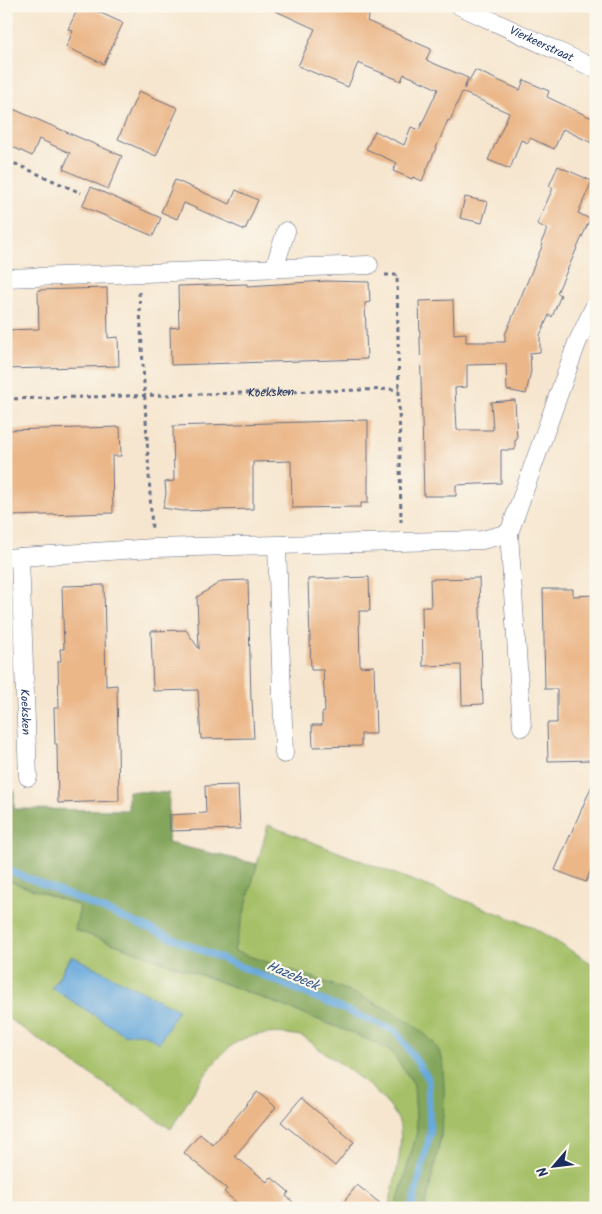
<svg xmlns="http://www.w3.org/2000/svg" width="602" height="1214" viewBox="0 0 602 1214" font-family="Kalam,sans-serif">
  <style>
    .green { fill: #a5c067; stroke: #607862; fill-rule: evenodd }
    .forest { fill: #84a65c; stroke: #506a5d }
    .water { fill: #67a9db; stroke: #416c9c }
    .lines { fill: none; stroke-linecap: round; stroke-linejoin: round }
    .stream { stroke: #67a9db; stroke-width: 7 }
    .building { fill: #ebb789 }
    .street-casing { stroke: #686f86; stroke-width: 19 }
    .path { stroke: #686f86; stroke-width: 3; stroke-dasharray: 4 4; stroke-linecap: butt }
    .street { stroke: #fff; stroke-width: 18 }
    .labels { text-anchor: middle; stroke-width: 4.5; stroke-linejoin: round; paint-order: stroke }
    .street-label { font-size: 12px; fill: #1b2f5e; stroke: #fbf7ec }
    .water-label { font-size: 14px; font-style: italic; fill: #365a8a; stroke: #fbf7ec }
  </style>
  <rect width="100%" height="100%" fill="#fbf7ec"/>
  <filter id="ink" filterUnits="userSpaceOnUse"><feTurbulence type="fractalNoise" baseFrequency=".02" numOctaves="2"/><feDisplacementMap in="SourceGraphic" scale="10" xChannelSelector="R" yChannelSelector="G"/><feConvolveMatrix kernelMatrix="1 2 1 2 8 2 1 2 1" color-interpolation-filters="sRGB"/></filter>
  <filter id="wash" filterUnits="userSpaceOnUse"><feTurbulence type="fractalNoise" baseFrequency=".0096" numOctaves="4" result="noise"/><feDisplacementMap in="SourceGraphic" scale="20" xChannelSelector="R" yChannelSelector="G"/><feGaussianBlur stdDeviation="1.12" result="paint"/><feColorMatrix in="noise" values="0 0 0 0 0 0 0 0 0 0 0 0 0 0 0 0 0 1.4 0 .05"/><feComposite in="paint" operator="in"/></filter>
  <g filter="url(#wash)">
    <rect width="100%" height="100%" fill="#f6e6cf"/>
    <g class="green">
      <path d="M268,825L531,926L596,966V1208H425L441,1137V1058L233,951Z"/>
      <path d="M6,880L80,906L75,930L226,984L355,1034L390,1050L414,1084L417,1132L397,1204L409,1208H387L389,1205C394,1181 403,1152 400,1126C396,1101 340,1063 319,1049C314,1045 307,1038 300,1036C282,1032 253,1032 237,1042C212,1057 187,1103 171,1129L6,1017ZM71,956L144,1033L134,1032L52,988Z"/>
    </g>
    <path class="forest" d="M6,790H14V809L128,810V791L169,793L168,843L257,864L234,951C282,968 426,1007 442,1058C443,1062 443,1068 443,1073C448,1118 435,1164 425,1208H409L397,1204L417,1132L414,1084L390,1050L355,1034L226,984L75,930L80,906L6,880Z"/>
    <path class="water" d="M72,956L178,1010L159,1043C147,1035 140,1030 125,1035L52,988Z"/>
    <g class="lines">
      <path class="stream" d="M6,869L396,1031L428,1078L430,1134L412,1208"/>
    </g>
    <g id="blocks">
      <g class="building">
        <path d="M79,6H85L123,23L104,64L66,47L73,31L68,29Z"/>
        <path d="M265,6H373L367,21L431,49L426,60L468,78L464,89L475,70L520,90L524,80L549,91L547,97L596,120V145L563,129L554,149L530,138L528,143L521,140L510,169L488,160L509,113L462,92L450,121L448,120L422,181L413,177L412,179L393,171L397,163L366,149L375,131L404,145L411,127L419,130L438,89L404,74L401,81L358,63L348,87L298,66L315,29Z"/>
        <path d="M139,91L178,108L156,156L118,139Z"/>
        <path d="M6,106L122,156L108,189L63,169L70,153L39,139L32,156L6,144Z"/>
        <path d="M558,166L592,181L578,213L590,219L557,293L561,295L552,317L549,315L540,335V352L530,353L531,371L526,394L507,390L506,364L467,365V387L455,388L457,430H493L491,402L515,400L517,440H515V450H501V483L456,485V496H424L419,301L453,300L454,334L466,333V342H505V335L543,244L541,243L547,229L537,224L553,188L549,186Z"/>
        <path d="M175,180L230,204L236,190L258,200L245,230L184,203L177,219L161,212Z"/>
        <path d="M91,187L161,218L153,236L82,206Z"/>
        <path d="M465,197L488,202L482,223L460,218Z"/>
        <path d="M326,281L369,282L370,302L365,303L367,359L171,365L170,328L179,327L178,286L247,284V286Z"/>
        <path d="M107,288L108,338L118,337L119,366L6,369V330L39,329L38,290Z"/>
        <path d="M368,420V503H361V507L292,508L291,461L253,462V509L182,511L163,508L166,494L165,482L174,481L173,426Z"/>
        <path d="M120,427L121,456H112L113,513L10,516L9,461H6V430Z"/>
        <path d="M369,577L370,611H359L360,667L374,666L376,734H361V746L313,747L312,725H322V713L325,712L323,670H311L308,579Z"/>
        <path d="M479,578L483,704L462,705L461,665L423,666L422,607H431L430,579Z"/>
        <path d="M248,580L251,700H252L254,738L201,739L198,690L153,691L151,631L186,630L199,649L197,597L222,581Z"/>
        <path d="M104,585L106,686L117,685L119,801L58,803L57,744H55L54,708H59L58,661H61L60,649H64L62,586Z"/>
        <path d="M543,589H573V596L596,595V760L548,761L547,723H557V689H545Z"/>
        <path d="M596,776V857L586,882L555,870Z"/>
        <path d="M238,785L240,829L170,831L169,815L206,813L205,786Z"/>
        <path d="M257,1092L276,1107L235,1156L267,1182L271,1177L289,1192L286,1196L300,1208H243L224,1192L227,1189L184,1153L200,1134L213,1145Z"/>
        <path d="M301,1098L354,1142L335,1166L281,1122Z"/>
        <path d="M357,1185L386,1208H339Z"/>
      </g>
    </g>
  </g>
  <g filter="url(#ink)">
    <use href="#blocks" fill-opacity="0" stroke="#686f86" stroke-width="1"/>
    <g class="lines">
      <g class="street-casing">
        <g id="street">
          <path id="s2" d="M460,6L596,69"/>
          <path d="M274,269L286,231"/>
          <path d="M6,278L369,265"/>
          <path d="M509,533L522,727"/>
          <path d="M277,546L284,754"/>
          <path id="s3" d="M20,557L28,777"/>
          <path d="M6,558L153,548L482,540L509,533L577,343L596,303"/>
        </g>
      </g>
      <g class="path">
        <path d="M6,173L11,162L81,193"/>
        <path d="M385,275H397L401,522"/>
        <path d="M139,292L152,530"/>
        <path id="s1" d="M6,399L399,389"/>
      </g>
      <use href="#street" class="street"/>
    </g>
  </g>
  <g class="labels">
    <g class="street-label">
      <text dy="4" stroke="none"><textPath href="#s2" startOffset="90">Vierkeerstraat</textPath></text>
      <text dy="4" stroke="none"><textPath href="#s1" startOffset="265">Koeksken</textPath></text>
      <text dy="4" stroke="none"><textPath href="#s3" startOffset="155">Koeksken</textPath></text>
    </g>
    <g class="water-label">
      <text transform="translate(293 975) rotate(23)" y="5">Hazebeek</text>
    </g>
  </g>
  <rect width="602" height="1214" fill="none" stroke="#fbf7ec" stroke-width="25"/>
  <g transform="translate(554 1166) rotate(242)" stroke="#fbf7ec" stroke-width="4" paint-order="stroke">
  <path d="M0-4L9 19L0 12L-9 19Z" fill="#1b2f5e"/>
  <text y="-8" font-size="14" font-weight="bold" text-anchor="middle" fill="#1b2f5e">N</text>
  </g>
</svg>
